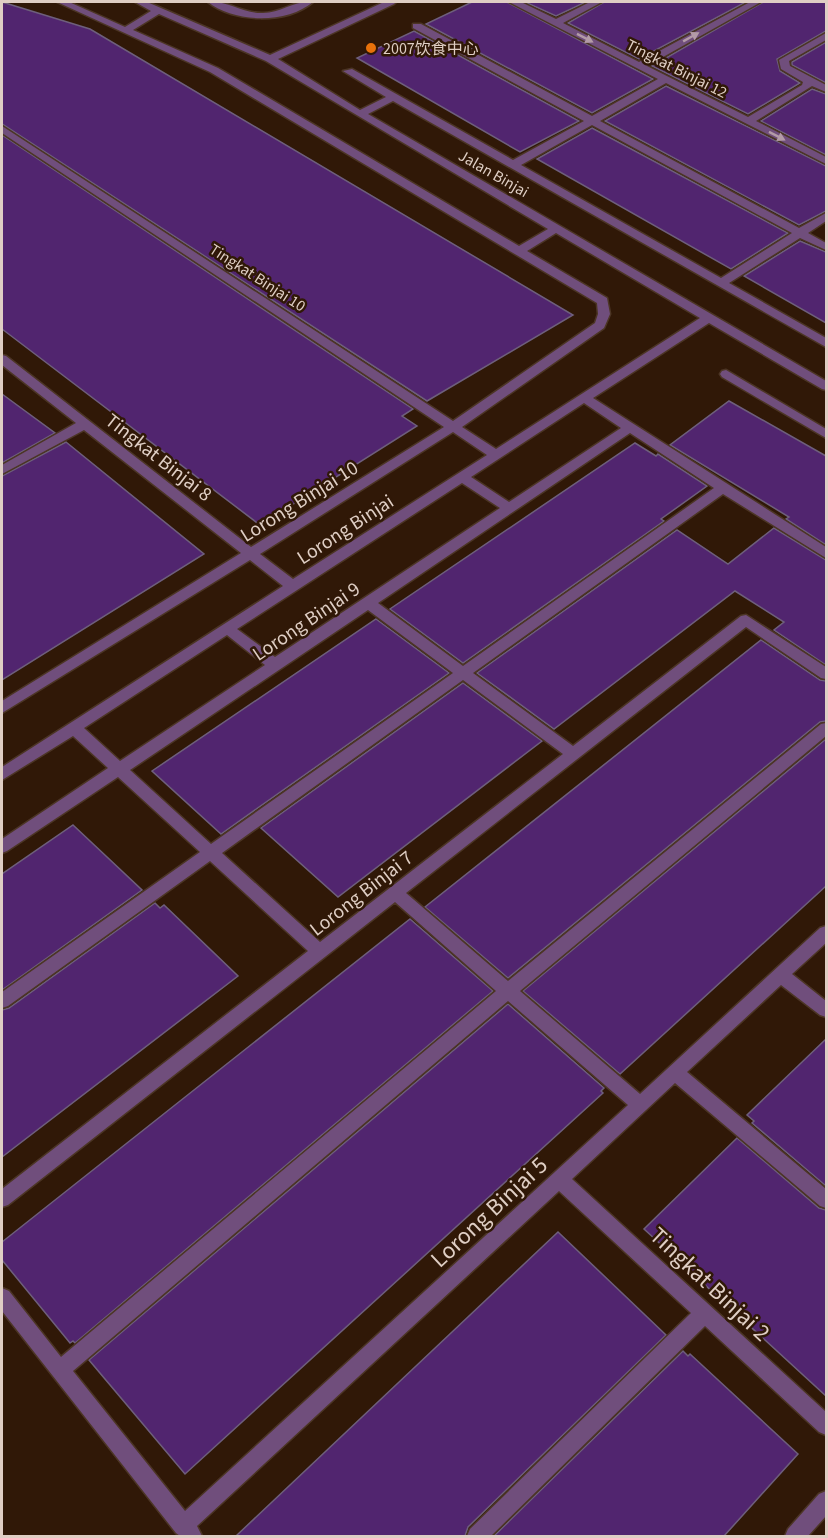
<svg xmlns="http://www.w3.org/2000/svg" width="828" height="1538" viewBox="0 0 828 1538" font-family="'Source Sans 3','Noto Sans SC',sans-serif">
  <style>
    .building { fill: #51256f; stroke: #6e5f7c; stroke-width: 1.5 }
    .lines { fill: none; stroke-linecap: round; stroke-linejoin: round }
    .minor-casing { stroke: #4c3525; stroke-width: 3 }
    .minor { fill: #704e7c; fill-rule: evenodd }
    .oneway { fill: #b39ba7 }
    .food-dot { fill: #e8710a; stroke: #301807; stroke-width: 2 }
    .labels { text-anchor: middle; stroke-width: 5; stroke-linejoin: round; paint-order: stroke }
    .far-poi-label { font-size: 16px; fill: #dfcec4; stroke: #301807; text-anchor: start }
    .far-street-label { font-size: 16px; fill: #dfcec4; stroke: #301807 }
    .street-label { font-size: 20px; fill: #dfcec4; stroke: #301807 }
    .near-street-label { font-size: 24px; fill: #dfcec4; stroke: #301807 }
  </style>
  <rect width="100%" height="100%" fill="#301807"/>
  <g class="building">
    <path d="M2,2L90,29L573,315L427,401L2,124Z"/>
    <path d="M472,2H507L653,79L592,113L426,24Z"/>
    <path d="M525,2H586L556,16Z"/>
    <path d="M604,2H746L639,59L568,23Z"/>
    <path d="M763,2H826V31L777,59L780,71L800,83L748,114L652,66Z"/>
    <path d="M414,31L579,121L520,152L357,58Z"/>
    <path d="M826,42V83L792,65V62Z"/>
    <path d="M666,86L826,166V211L799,225L605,121Z"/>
    <path d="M812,89L826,94V155L761,121Z"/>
    <path d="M592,128L788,233L731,269L537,159Z"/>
    <path d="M2,135L413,409L402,416L417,426L260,525L2,329Z"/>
    <path d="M800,241L826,252V323L744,276Z"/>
    <path d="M2,394L55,433L2,463Z"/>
    <path d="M729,401L826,456V545L786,519L789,517L670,445Z"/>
    <path d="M66,442L204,554L2,680V476Z"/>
    <path d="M635,443L656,456L658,454L707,486L661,519L664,521L463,663L390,609Z"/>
    <path d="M774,528L826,560V665L774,630L784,622L735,591L554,729L477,673L677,530L728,564Z"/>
    <path d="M376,619L449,673L221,834L152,771Z"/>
    <path d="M761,640L820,680L826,681V721L820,722L508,978L425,907Z"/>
    <path d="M463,683L542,741L338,897L261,828Z"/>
    <path d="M826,739V886L620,1074L523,991Z"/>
    <path d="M73,825L142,890L2,990V874Z"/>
    <path d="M155,903L160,908L164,905L238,976L2,1157V1010L9,1008Z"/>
    <path d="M410,919L493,991L75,1343L73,1341L70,1343L2,1260V1242Z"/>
    <path d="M508,1004L604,1088L601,1091L603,1093L185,1474L89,1360Z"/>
    <path d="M826,1039V1186L752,1123L754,1121L747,1115Z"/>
    <path d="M737,1138L819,1208L826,1210V1396L644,1229Z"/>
    <path d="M558,1232L666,1335L468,1527L465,1536H236Z"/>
    <path d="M683,1351L688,1356L690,1354L798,1454L724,1536H494Z"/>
  </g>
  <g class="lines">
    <g class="minor-casing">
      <g id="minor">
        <path d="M57,2H69L125,27L151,11L135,2H147L270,55L384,2H396L394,4L278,59L360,110L386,97L343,71L352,69L513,160L584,121L413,28V24H421L592,116L658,79L509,2H521L556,19L590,2H602L563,23L639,62L750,2H761L647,66L748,117L802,85L803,82L781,69L779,60L826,33V40L789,61L790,66L826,85V92L812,86L756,121L826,157V164L666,83L600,121L799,228L826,213V221L808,233L826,243V250L800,238L729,283L826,338V347L393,101L368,114L826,381V390L822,389L709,323L593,398L826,547V558L723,494L473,673L573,746L741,616L746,615L826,667V679L821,678L746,627L406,893L508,981L821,724L826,723V736L520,991L640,1094L820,928L826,926V943L792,974L826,1001V1017L820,1015L781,985L687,1072L826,1189V1208L820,1206L675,1083L572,1179L826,1412V1435L819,1432L705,1326L491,1536H467L470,1529L691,1313L559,1191L197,1526L202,1536H180L176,1533L2,1311V1288L9,1291L61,1357L496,991L395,902L8,1205L2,1207V1189L308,951L210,861L8,1006L2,1008V992L200,852L118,777L7,851L2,853V839L108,768L73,736L2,780V767L283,586L250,560L2,713V701L241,553L84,430L2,474V465L76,423L2,365V355L6,356L251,547L444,427L2,133V126L453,421L595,323L598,314L597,303L210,72ZM159,14L266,61L548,229L519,246L218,68L133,30ZM592,125L792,233L721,278L521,165ZM556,233L700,318L496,449L462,427L604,328L610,314L607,298L527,251ZM584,403L621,428L509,502L471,477ZM453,432L487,455L293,579L260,554ZM630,433L714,488L463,666L378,603ZM462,483L500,508L275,657L237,629ZM368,610L453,673L211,844L130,770ZM227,635L265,665L120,761L84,728ZM463,680L563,754L320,942L222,853ZM508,1001L628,1105L185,1511L73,1371Z"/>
        <path d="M208,2C227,0 243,14 263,13C281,13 295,0 313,2C287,24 234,23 208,2Z"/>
        <path d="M726,370L826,429V438L722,377L720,374L722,371Z"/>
        <path d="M826,1491V1516L808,1536H785L788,1529L819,1494Z"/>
      </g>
    </g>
    <use href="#minor" class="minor"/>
  </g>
  <defs><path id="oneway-solid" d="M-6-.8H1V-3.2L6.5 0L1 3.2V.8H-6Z" transform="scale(1.5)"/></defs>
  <g class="oneway">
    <use href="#oneway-solid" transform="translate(691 37) rotate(-29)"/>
    <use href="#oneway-solid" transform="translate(585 38) rotate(27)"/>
    <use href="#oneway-solid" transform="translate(777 136) rotate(27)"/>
  </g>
  <circle class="food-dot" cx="371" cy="48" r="6"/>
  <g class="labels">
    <g class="far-poi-label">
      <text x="383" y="54">2007饮食中心</text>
    </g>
    <g class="far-street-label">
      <text transform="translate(677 68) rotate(27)" y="6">Tingkat Binjai 12</text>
      <text transform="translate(494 173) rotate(30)" y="6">Jalan Binjai</text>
      <text transform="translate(258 277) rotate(33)" y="6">Tingkat Binjai 10</text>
    </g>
    <g class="street-label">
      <text transform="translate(159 457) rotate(38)" y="7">Tingkat Binjai 8</text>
      <text transform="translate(299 501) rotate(-32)" y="7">Lorong Binjai 10</text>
      <text transform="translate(345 529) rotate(-33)" y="7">Lorong Binjai</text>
      <text transform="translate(306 621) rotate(-34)" y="7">Lorong Binjai 9</text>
      <text transform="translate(361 893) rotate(-38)" y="7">Lorong Binjai 7</text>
    </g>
    <g class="near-street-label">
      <text transform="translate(489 1212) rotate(-43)" y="8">Lorong Binjai 5</text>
      <text transform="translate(710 1284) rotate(43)" y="8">Tingkat Binjai 2</text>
    </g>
  </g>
  <rect width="828" height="1538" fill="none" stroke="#dfcec4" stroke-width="6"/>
</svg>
